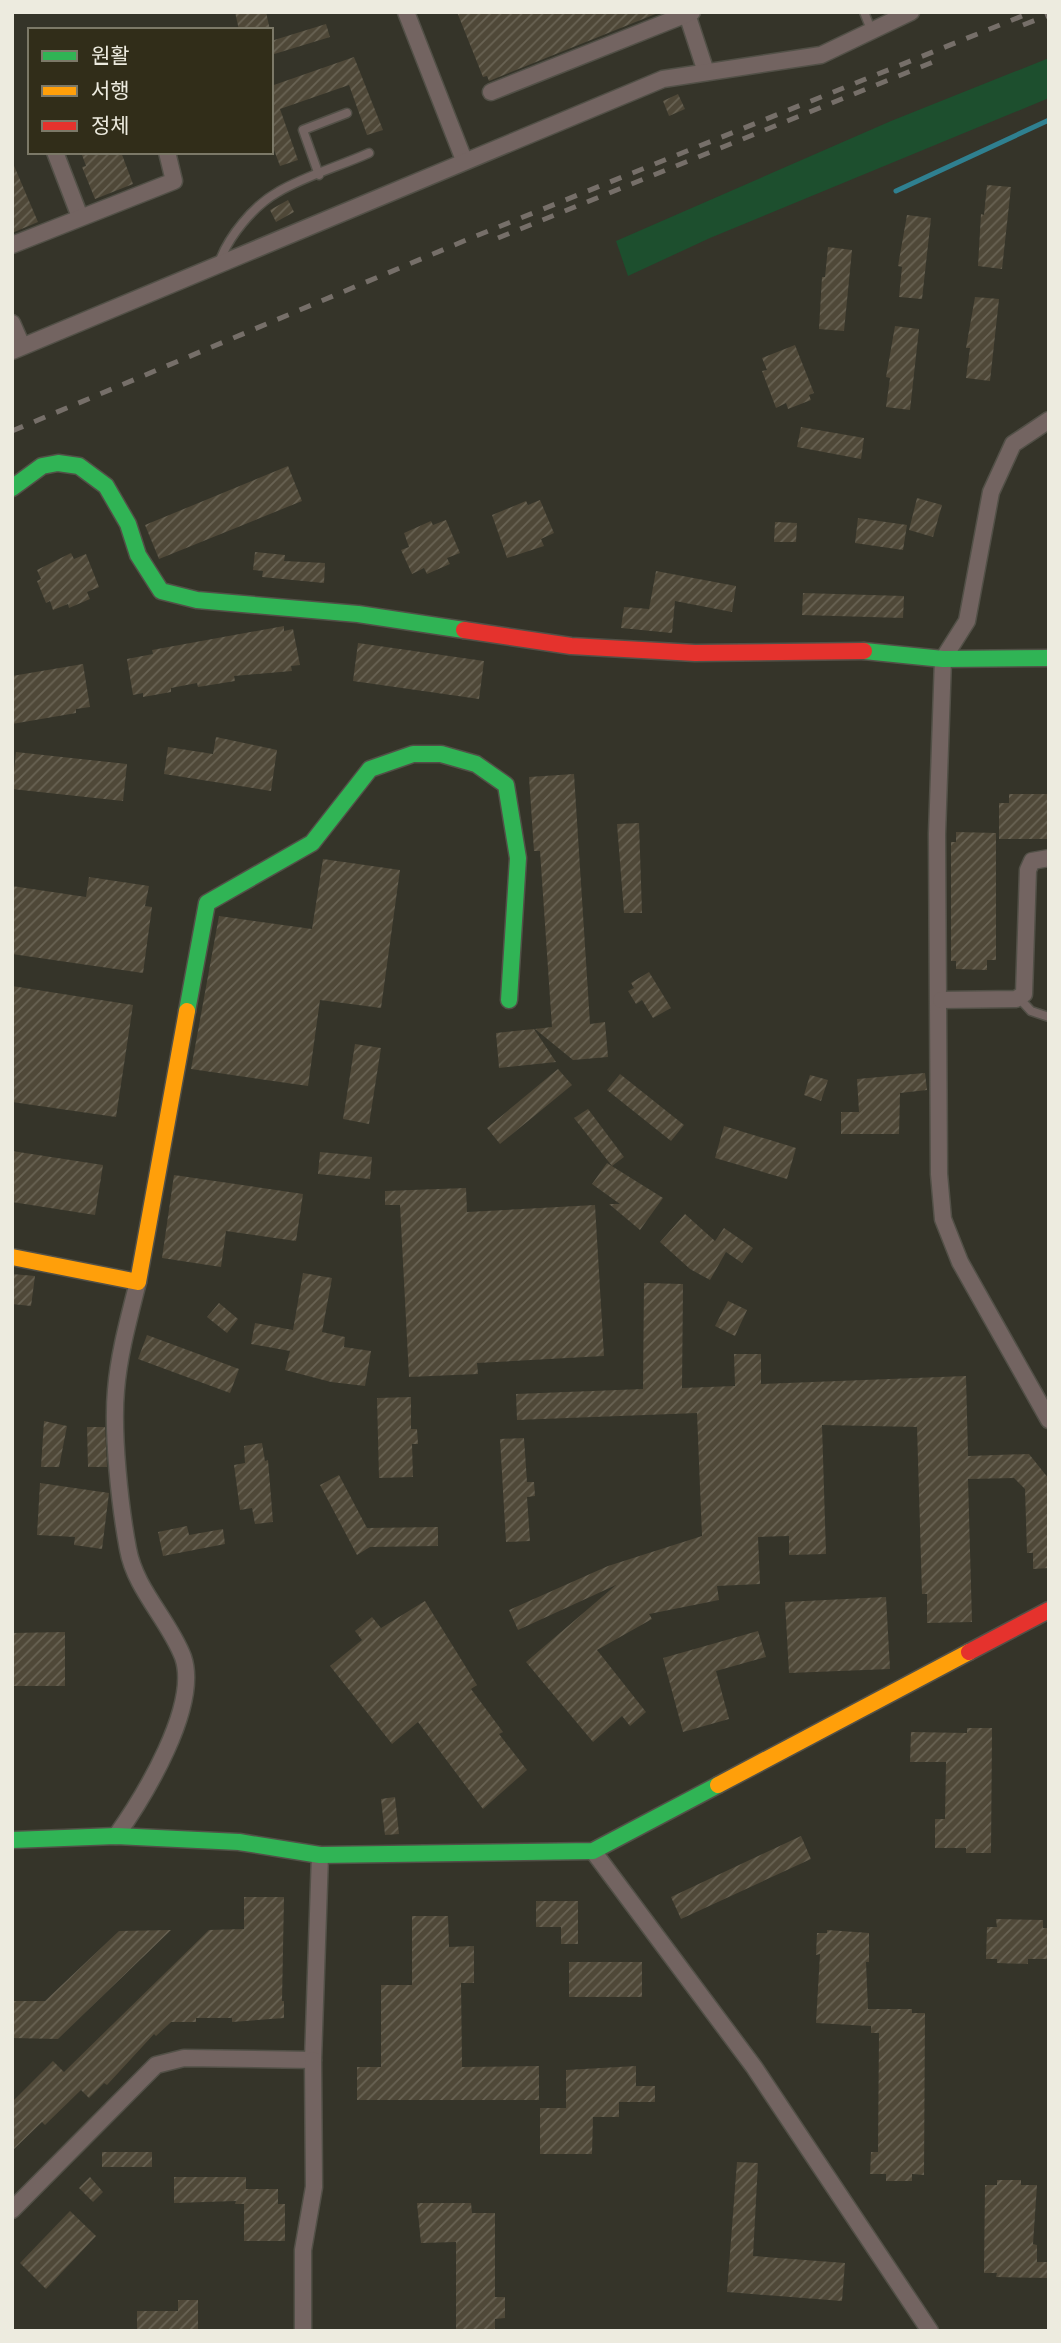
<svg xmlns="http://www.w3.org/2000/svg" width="1061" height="2343" viewBox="0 0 1061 2343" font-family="Arial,'Noto Sans KR',sans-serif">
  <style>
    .grass { fill: #1d4f2e }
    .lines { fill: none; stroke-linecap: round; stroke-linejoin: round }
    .stream { stroke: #2f8090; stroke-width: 5 }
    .building { fill: url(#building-hatch) }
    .lane-casing { stroke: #525047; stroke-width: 11 }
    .street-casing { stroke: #525047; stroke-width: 19 }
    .fast-casing { stroke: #525047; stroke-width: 19 }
    .slow-casing { stroke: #525047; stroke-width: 19 }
    .jam-casing { stroke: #525047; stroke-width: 19 }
    .lane { stroke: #736461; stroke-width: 8 }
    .street { stroke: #736461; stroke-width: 16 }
    .fast { stroke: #30b455; stroke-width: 16 }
    .slow { stroke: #ff9f0a; stroke-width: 16 }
    .jam { stroke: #e5322d; stroke-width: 16 }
    .rail { stroke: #766f69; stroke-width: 5; stroke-dasharray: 12 12; stroke-linecap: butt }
  </style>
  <defs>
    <pattern id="building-hatch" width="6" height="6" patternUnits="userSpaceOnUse" patternTransform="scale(1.75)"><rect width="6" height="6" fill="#4f4838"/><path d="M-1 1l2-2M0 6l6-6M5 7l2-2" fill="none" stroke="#696354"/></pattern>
  </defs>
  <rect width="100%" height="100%" fill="#353429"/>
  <path class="grass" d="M1049,58V98L710,238L628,276L616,241L891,121Z"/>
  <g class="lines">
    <path class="stream" d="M896,191L1049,120"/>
  </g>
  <g class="building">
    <path d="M235,12H266L270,30H239Z"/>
    <path d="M457,12H658V13L489,81L487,76L483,77Z"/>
    <path d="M326,24L330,37L271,55V41Z"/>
    <path d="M354,57L383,130L367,135L349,85L280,109L298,160L280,166L271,142V86Z"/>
    <path d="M678,94L685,109L669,116L663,101Z"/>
    <path d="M81,152H121L133,184L95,199L82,167L86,166Z"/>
    <path d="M12,161L38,222L12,233Z"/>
    <path d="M987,185L1011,187L1002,269L978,266L981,214L984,215Z"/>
    <path d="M288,200L294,212L276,222L270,210Z"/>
    <path d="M907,215L931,218L922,299L899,297L902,267L898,266Z"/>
    <path d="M828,247L852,250L844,331L819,329L822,277H825Z"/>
    <path d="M975,297L999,299L990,381L966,378L970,348H966Z"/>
    <path d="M895,326L919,329L910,410L886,407L890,378L886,377Z"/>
    <path d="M795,345L814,393L809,395L811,400L788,409L786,403L776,408L762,371L767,370L762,358Z"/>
    <path d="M801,427L864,438L861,459L797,447Z"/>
    <path d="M288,466L302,501L159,559L145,525Z"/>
    <path d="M917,498L942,505L933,537L909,530Z"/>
    <path d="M540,500L554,533L541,539L544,546L507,558L492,515L526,501L528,505Z"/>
    <path d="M858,518L907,525L903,550L855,543Z"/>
    <path d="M446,520L460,553L447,558L450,564L427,574L424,568L412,574L401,550L409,547L404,533L431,521L433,525Z"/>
    <path d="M775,522L797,523L796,542H774Z"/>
    <path d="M255,552L285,555L284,561L325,563L324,583L262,577L263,571L253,570Z"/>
    <path d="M71,553L74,559L86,554L99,587L87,592L90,599L69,608L68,604L53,610L50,601L46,603L37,581L41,579L37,570Z"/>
    <path d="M656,571L736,586L732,612L675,601L672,633L621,628L624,607L649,609Z"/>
    <path d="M803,593L904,596L903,618L802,615Z"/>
    <path d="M284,626V631L293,629L300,665L291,666L292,671L234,676L235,681L198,687L197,683L171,688V692L143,697V693L133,695L127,659L153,654L152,650Z"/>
    <path d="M358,643L484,661L479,699L353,681Z"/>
    <path d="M83,664L90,707L76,709V713L12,724V676Z"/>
    <path d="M216,737L277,750L271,791L164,774L168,747L213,754Z"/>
    <path d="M16,752L127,764L123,801L12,789Z"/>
    <path d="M574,774L590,1024L605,1022L608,1057L573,1060L535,1029L552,1027L540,851H534L529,777Z"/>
    <path d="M1009,794H1049V839H999V803H1009Z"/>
    <path d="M639,823L642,913H624L617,824Z"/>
    <path d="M956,832L996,833V960H987V970L956,969V961H951V842H956Z"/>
    <path d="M323,859L400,870L381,1008L320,1000L308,1086L191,1069L219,916L312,929Z"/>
    <path d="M89,877L149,886L145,906L152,907L143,973L12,954V886L86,897Z"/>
    <path d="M649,972L671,1008L653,1018L642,1000L636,1004L628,991L634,988L631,983Z"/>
    <path d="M12,986L133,1005L116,1117L12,1102Z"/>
    <path d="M534,1029L556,1062L499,1068L496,1033Z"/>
    <path d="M355,1044L381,1048L369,1124L343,1119Z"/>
    <path d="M558,1069L572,1085L500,1144L487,1128Z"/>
    <path d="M925,1073L927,1090L900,1093L899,1134H841V1112H859L857,1079Z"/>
    <path d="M620,1074L684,1125L671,1141L607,1090Z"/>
    <path d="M810,1075L828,1080L821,1101L804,1095Z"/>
    <path d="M588,1109L624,1157L612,1166L574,1118Z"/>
    <path d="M724,1126L796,1148L787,1179L715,1158Z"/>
    <path d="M12,1151L103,1165L95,1215L12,1202Z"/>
    <path d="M320,1152L372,1157L370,1179L318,1174Z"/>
    <path d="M607,1163L663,1198L640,1230L609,1204H620L592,1184Z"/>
    <path d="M174,1175L303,1194L296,1241L226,1231L221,1267L162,1258Z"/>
    <path d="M466,1188L467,1212L595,1205L604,1356L477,1363L478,1374L409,1377L400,1205H385V1191Z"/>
    <path d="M685,1214L715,1241L724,1228L753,1248L742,1263L726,1252L710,1280L690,1269L660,1242Z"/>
    <path d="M303,1273L332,1278L322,1332L345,1337L344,1347L371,1351L365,1386L331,1382L285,1370L290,1351L251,1344L255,1323L293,1330Z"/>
    <path d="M12,1274L35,1276L31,1306L12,1304Z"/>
    <path d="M644,1283L683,1284L682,1388L735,1386L734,1354H761V1384L966,1376L968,1456L1029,1454L1049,1479V1568L1033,1569V1553H1027L1025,1489L1014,1478L968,1479L972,1622L927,1623V1594H922L917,1427L822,1425L826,1554L789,1555V1536L758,1537L760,1584L717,1586L719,1600L649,1614L652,1619L597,1650L646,1712L630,1726L622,1716L593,1742L526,1662L616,1585L518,1630L509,1610L608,1566L702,1536L697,1413L517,1420L516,1394L643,1389Z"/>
    <path d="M728,1301L747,1310L735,1336L715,1326Z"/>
    <path d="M219,1303L238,1319L227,1333L207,1317Z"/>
    <path d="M147,1335L239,1369L230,1393L138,1359Z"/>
    <path d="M411,1397V1429H417L418,1444H412L413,1477L379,1478L377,1398Z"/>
    <path d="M44,1421L67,1426L59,1467H41Z"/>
    <path d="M87,1427H105L107,1467H88Z"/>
    <path d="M524,1438L527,1482H534L535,1496L527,1497L530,1541L506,1542L500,1439Z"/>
    <path d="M262,1443L265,1461L268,1460L273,1522L255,1524L252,1508L240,1510L234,1465L245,1463L244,1446Z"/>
    <path d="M339,1475L367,1528L438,1527V1546L370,1547L357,1555L320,1485Z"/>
    <path d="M40,1483L109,1493L102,1549L74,1545L75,1537L37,1535Z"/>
    <path d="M187,1526L189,1535L223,1529L225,1544L163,1556L158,1532Z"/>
    <path d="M886,1597L890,1669L789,1673L785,1602Z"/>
    <path d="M425,1601L477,1685L471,1689L503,1732L499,1734L527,1770L483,1809L418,1722L392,1744L330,1666L362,1640L355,1631L372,1617L381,1628Z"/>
    <path d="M758,1631L766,1657L716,1671L729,1719L683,1732L663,1658Z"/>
    <path d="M65,1632V1686H12V1633Z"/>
    <path d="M967,1728H992L991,1853H966V1848H935V1819H945L946,1762H910L911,1732L967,1733Z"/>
    <path d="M395,1797L399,1834L385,1835L381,1799Z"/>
    <path d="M801,1836L811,1859L681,1919L671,1897Z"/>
    <path d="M244,1897H284L282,2001H284V2018L232,2022V2018H196V2022H171L156,2036L154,2034L107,2085L104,2083L89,2098L81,2090L45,2125L42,2122L12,2151V2102L53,2061L64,2072L209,1930L244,1929Z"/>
    <path d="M536,1901H578V1944H561V1927H536Z"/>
    <path d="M412,1916H448L449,1947L474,1946V1983H461L462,2067L539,2066V2100H357V2067H381V1985H412Z"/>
    <path d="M996,1919L1043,1920V1928H1049V1959H1028V1964L997,1963V1959H986L987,1927H997Z"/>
    <path d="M171,1930L58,2039L12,2038V2001H45L119,1931Z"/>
    <path d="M827,1930L869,1933V1962H866L868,2009H912V2013H925L924,2175L912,2174V2181H886V2174H870L871,2152H878L879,2033H871V2026L816,2023L820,1954L816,1955L817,1933H827Z"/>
    <rect x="569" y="1962" width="73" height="35"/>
    <path d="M636,2066V2086H655V2102H619V2117H593L592,2154H540V2108H566V2070Z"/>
    <rect x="102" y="2152" width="50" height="15"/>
    <path d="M737,2162L758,2163L753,2256L845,2263L842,2301L727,2292Z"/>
    <path d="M90,2177L103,2192L93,2202L79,2188Z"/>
    <path d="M174,2177H246V2189H278V2204H285V2241H244V2204H235L236,2201L174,2203Z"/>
    <path d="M997,2180H1021V2185H1037L1033,2244L1037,2245V2262H1049V2278L996,2277L997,2273H984L985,2185H997Z"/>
    <path d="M417,2203H471L472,2213H495V2297H505V2318L495,2319V2331H456V2242L421,2243Z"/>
    <path d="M70,2211L96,2236L46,2289L20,2263Z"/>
    <path d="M178,2300H198V2331H137V2311H178Z"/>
  </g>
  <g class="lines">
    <g class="lane-casing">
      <g id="lane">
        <path d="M864,12L872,32"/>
        <path d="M319,175L303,130L347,113"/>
        <path d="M219,263C228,237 253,206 278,192C305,176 340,166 369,153"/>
        <path d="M1019,998L1031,1011L1049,1017"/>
      </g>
    </g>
    <g class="street-casing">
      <g id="street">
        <path d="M406,12L464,160"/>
        <path d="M692,12L687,14L706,72"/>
        <path d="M491,92L687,14"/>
        <path d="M55,152L80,217"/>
        <path d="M12,245L174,181L167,152"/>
        <path d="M12,323L22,346"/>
        <path d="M12,351L663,79L821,55L911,12"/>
        <path d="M1049,420L1013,444L991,492L967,621L943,659L937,834L939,1174L943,1219L960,1262L1049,1420"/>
        <path d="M941,1000L1016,999L1024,994L1028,870L1032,861L1049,858"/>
        <path d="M116,1836C143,1798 200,1706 183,1657C169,1620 135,1589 128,1549C120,1507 112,1433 116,1390C119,1353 129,1318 138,1282"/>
        <path d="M593,1851L754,2067L930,2331"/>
        <path d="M12,2210L156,2065L184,2058L313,2060L320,1855"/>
        <path d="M303,2331V2250L314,2187L313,2060"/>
      </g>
    </g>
    <g class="fast-casing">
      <g id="fast">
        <path d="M12,488L42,466L58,463L79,466L106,486L128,524L138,555L161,591L197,600L358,614L464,630"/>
        <path d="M864,651L943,659L1049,658"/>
        <path d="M187,1011L207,903L312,843L370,769L413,754H441L476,764L506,785L518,858L509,1000"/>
        <path d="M12,1840L116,1836L239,1842L320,1855L593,1851L718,1785"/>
      </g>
    </g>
    <g class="slow-casing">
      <g id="slow">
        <path d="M12,1257L138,1282L187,1011"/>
        <path d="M718,1785L969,1652"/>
      </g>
    </g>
    <g class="jam-casing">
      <g id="jam">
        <path d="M464,630L571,646L695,653L864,651"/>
        <path d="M969,1652L1049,1610"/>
      </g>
    </g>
    <use href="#lane" class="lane"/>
    <use href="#street" class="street"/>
    <use href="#fast" class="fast"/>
    <use href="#slow" class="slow"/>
    <use href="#jam" class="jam"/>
    <g class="rail">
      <path d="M1023,25L1049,15"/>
      <path d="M498,238L933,62"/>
      <path d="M12,431L471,238L1032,12"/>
    </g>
  </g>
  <rect width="1061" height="2343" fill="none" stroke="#edebdf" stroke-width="28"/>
  <rect x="28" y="28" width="245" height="126" fill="#312d19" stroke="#7c7968" stroke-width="2"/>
  <rect x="42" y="51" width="35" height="10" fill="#30b455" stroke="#7c7968" stroke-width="2"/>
  <text x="91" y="63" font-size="21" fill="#edebdf">원활</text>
  <rect x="42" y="86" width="35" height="10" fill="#ff9f0a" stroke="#7c7968" stroke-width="2"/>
  <text x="91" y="98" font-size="21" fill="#edebdf">서행</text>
  <rect x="42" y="121" width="35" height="10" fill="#e5322d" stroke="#7c7968" stroke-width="2"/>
  <text x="91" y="133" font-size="21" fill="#edebdf">정체</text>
</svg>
